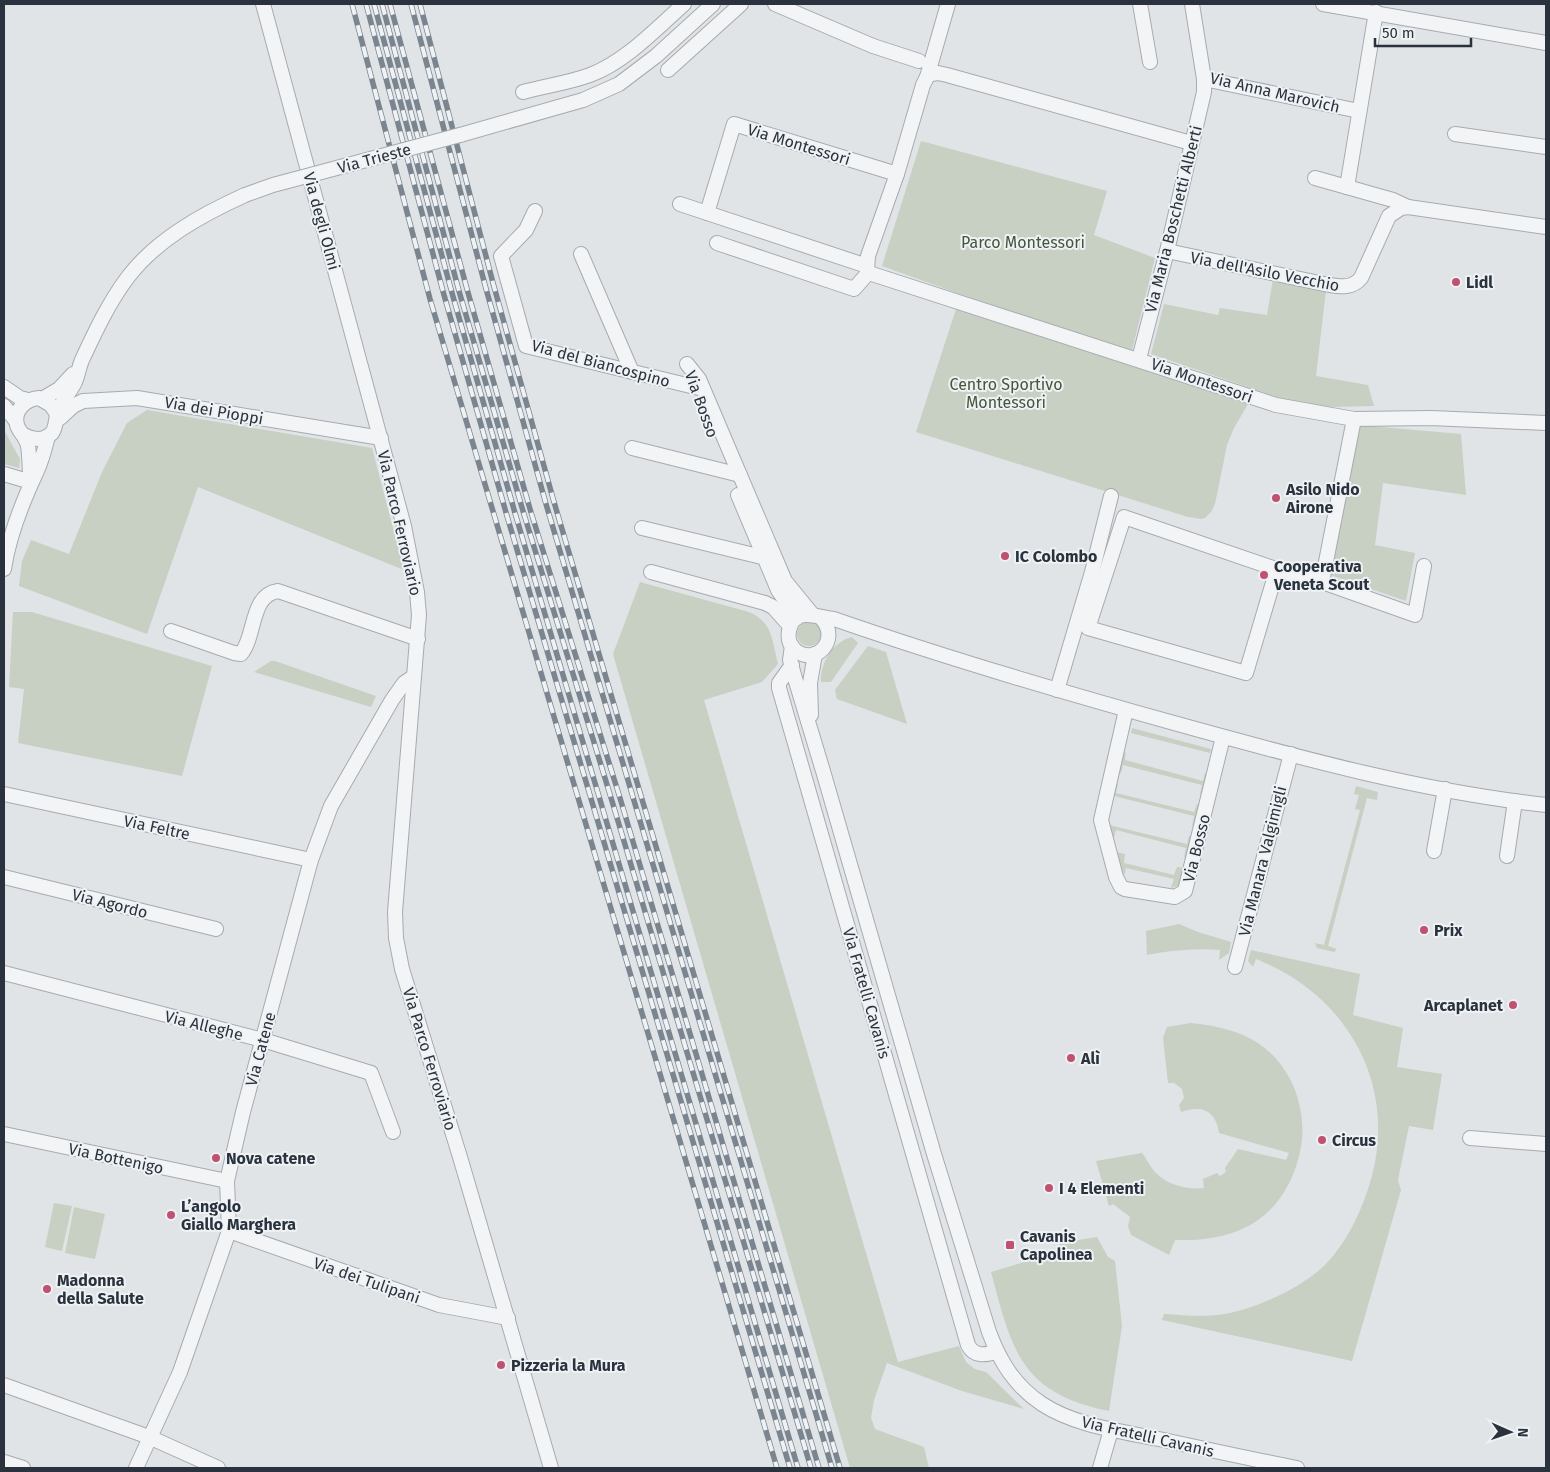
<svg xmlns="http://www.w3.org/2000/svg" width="1550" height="1472" viewBox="0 0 1550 1472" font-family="'Fira Sans',sans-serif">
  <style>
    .green { fill: #c7d0c2 }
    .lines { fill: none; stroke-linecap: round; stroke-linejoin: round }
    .minor-casing { stroke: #a6abb1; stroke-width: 16 }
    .minor { stroke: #f2f4f6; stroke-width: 14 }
    .rail-casing { stroke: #7b858f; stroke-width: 5.5 }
    .rail { stroke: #eff2f5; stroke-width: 4; stroke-dasharray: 11; stroke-linecap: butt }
    .minor-bridge-casing { stroke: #a6abb1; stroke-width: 16; stroke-linecap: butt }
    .minor-bridge { stroke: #f2f4f6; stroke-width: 14 }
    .poi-dot { fill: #c05171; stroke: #eff2f5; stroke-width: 2 }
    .labels { text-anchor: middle; stroke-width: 4; stroke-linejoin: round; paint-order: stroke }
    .street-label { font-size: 16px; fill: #2a333d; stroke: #eff2f5 }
    .park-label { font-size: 16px; fill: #435739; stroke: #eff2f5 }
    .poi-label { font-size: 16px; font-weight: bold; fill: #2a333d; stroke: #eff2f5; text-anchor: start }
  </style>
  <rect width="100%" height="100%" fill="#e0e4e7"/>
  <g class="green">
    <path d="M921,141L1107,191L1094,235L1155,258L1132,350L1004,310L882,266Z"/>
    <path d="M1273,279L1326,290L1316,376L1368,385L1374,406L1330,407L1307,404L1280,398L1151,354L1164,304L1218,315L1220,308L1267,315Z"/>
    <path d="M956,309L1248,404L1234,428L1227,445L1215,504L1211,512L1205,518L1201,519L1188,517L916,432Z"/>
    <path d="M147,410L372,448L404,570L198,487L147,634L19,586L22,561L31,540L69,554L102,472L127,423Z"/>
    <path d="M1358,425L1461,434L1466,495L1383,483L1375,545L1415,553L1406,601L1330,575Z"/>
    <path d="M4,430L20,459L19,468L4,464Z"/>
    <path d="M640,582L749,612C773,622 772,641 778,664L762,682L704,700L898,1362L959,1346L966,1362L975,1369L986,1372L1024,1409L962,1391L887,1363L874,1400L871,1418L875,1429L924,1447L929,1468H850L613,654Z"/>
    <path d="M13,612H32L212,666L182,776L18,743L24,689L9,687Z"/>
    <circle cx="809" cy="634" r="12"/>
    <path d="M852,637L858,643L831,682H821C820,663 832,642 852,637Z"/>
    <path d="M868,646L886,652L907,724L837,699L835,690Z"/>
    <path d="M271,661H275L376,696L371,707L254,672Z"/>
    <path d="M1132,728L1211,749L1210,753L1131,733Z"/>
    <path d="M1126,752L1125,760L1203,781L1205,773H1207L1202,794H1200L1202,785L1123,765L1121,773H1119L1123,754Z"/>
    <path d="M1116,784H1118L1116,793L1194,812L1197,804L1200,805L1195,826H1192L1194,816L1114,796L1112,805L1110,804Z"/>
    <path d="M1356,786L1378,792L1377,800L1367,798L1328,946L1337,949L1334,952L1317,948L1315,943L1324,945L1360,810L1355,809L1359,795L1354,794Z"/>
    <path d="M1109,816V825L1187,844L1189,836H1192L1187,858L1184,857L1186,848L1116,830L1114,838L1111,839L1106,818Z"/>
    <path d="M1116,852L1125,854L1124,863L1174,875L1177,867L1185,868L1180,885L1171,888L1174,879L1126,868L1124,876Z"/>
    <path d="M1179,924L1198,932L1231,942L1229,953L1219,960L1220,950C1195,948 1172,950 1147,955L1146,931Z"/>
    <path d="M1251,950L1360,974L1353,1015L1403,1028L1397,1067L1442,1074L1433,1130L1409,1126L1398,1180L1401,1190L1352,1361L1162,1320L1164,1314C1182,1315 1200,1317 1217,1315C1251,1312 1302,1288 1326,1264C1345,1244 1358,1218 1367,1192C1402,1093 1352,997 1256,959L1253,967L1248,961Z"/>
    <path d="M1191,1023C1210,1025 1226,1028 1243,1035C1288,1054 1310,1106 1300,1152C1285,1217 1240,1242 1175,1240L1169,1255L1131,1235L1128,1226L1130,1217L1113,1204L1109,1206L1096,1161L1142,1153C1147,1159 1150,1167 1156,1173C1167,1185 1188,1190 1204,1188L1203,1179L1217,1173L1220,1176L1226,1172L1225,1168L1238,1149L1286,1160L1289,1153L1219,1133C1216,1110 1201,1105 1181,1112L1179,1105L1184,1098L1182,1089L1174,1083H1168L1163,1038L1167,1027Z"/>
    <path d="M54,1203L72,1206L62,1251L45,1247Z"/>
    <path d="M74,1207L105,1214L95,1259L65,1253Z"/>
    <path d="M1097,1237L1108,1257L1115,1261L1122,1326L1109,1411C1020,1393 1012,1350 991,1272L1058,1252L1060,1249L1059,1243Z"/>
  </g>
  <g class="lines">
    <g class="minor-casing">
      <g id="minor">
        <path d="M263,4L404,526L417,592L419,615L395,912L396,938L402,969L460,1157L551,1468"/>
        <path d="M775,4L873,46L919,61"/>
        <path d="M1140,4L1150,62"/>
        <path d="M1323,4L1546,43"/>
        <path d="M668,70L741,4"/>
        <path d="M927,77L948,4"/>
        <path d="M1204,79L1359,111"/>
        <path d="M523,92C545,86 568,83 590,75C625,62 656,29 684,4"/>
        <path d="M1455,134L1546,147"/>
        <path d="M460,135L583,100L619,84L656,56L713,4"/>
        <path d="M1191,143L947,75L938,73L931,74L927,77L923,85L897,174L868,256L867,270L872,274L1276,405L1354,419L1431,418L1546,423"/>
        <path d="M1315,178L1393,200L1408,207"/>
        <path d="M1347,187L1376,12"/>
        <path d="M680,204L867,266"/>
        <path d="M535,211L526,230L501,256L526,346L703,389"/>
        <path d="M707,213L734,124L897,174"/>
        <path d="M717,243L854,289L869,272"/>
        <path d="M1167,251L1324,284C1338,286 1351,290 1361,278L1389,216L1401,208L1408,207L1546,227"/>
        <path d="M581,254L632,372"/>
        <path d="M1139,359L1167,251L1204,92V79L1192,4"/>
        <path d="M687,364L699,379L785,581L812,614"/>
        <path d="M4,387L20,398L28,400"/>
        <path d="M42,399L59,389L73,374"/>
        <path d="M4,406L16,421"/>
        <path d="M60,418L73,406L83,401L137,398L381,438"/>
        <path d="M1354,419L1322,582L1415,615L1424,566"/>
        <path d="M24,435C33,440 44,441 52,433C57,426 55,419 58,411C62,401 70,392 75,382C78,375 79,367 82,360C95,332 109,302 128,277C157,239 203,214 245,195"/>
        <path d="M632,448L740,475"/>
        <path d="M4,474L31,482"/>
        <path d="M31,482C29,470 30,458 28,446C26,437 19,432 17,425C13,410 26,399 39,398L51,405L57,414"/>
        <path d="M738,495L778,590L797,618"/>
        <path d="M642,528L770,559"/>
        <path d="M4,569C9,535 22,503 36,473C42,461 45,448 48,436"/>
        <path d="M1277,569L1246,673L1088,628L1124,517L1282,571L1322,582"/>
        <path d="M651,572L765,603L773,607L790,626"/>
        <path d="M821,618C842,640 814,668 794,649C789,644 788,637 789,631C793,605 819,618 834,619C952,660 1072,695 1192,728C1308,760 1426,792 1546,805"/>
        <path d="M171,631L234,653L241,654C256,636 250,595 278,591L418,639"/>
        <path d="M792,646L790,660L794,675L823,771L934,1154L989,1332C1000,1362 1015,1386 1042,1404C1076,1426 1120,1431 1159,1439C1205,1449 1251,1459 1297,1468"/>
        <path d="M792,665L779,683V688L968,1345C974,1357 985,1355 996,1352"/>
        <path d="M1057,690L1092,572L1111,496"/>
        <path d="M1126,710L1101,820L1116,877L1121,887L1125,889L1175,897L1185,891L1223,737"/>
        <path d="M811,715L810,683L815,654"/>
        <path d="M4,794L311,860"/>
        <path d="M1434,851L1445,789"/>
        <path d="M1507,856L1515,801"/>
        <path d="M4,877L216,929"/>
        <path d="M1235,967L1291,754"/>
        <path d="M4,973L263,1040L371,1073L393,1132"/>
        <path d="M4,1134L227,1181"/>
        <path d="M1470,1138L1546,1144"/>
        <path d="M229,1231L439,1305L508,1318"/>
        <path d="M4,1385L149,1437L218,1468"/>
        <path d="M4,1462L23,1468"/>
        <path d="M136,1468L180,1372L229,1231L227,1181L243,1112L311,860L331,806L392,700L404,683L413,677"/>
        <path d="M1100,1468L1111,1430"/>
      </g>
    </g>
    <use href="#minor" class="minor"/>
    <g class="rail-casing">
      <g id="rail">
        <path d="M352,4L430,299L777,1468"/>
        <path d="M366,4L444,295L507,516L790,1468"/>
        <path d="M374,4L452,293L515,513L798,1468"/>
        <path d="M382,4L459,291L523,511L612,801L811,1468"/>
        <path d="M390,4L467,289L530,509L620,798L819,1468"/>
        <path d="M411,4L485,285L546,504L832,1468"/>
        <path d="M420,4L493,283L554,502L840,1468"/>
      </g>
    </g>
    <use href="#rail" class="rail"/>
    <g class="minor-bridge-casing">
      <path id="minor-bridge" d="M245,195L273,185L460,135"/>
    </g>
    <use href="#minor-bridge" class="minor-bridge"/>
  </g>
  <g class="poi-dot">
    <circle cx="1456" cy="282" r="5"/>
    <circle cx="1276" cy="498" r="5"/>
    <circle cx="1005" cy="556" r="5"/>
    <circle cx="1264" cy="575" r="5"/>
    <circle cx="1424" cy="930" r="5"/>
    <circle cx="1513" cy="1005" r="5"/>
    <circle cx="1071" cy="1058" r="5"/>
    <circle cx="1322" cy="1140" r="5"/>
    <circle cx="216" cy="1158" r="5"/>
    <circle cx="1049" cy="1188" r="5"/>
    <circle cx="171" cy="1215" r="5"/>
    <rect x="1005" y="1240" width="10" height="10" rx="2.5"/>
    <circle cx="47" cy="1289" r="5"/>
    <circle cx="501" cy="1365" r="5"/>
  </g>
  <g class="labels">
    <g class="street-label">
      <text transform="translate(1275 92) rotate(13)" y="6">Via Anna Marovich</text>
      <text transform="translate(799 144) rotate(17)" y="6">Via Montessori</text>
      <text transform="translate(374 158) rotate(-15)" y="6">Via Trieste</text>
      <text transform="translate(1173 219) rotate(-76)" y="6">Via Maria Boschetti Alberti</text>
      <text transform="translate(322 221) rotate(75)" y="6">Via degli Olmi</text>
      <text transform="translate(1265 271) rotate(11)" y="6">Via dell'Asilo Vecchio</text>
      <text transform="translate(601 363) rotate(15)" y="6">Via del Biancospino</text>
      <text transform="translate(1202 380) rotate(19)" y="6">Via Montessori</text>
      <text transform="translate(702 404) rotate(70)" y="6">Via Bosso</text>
      <text transform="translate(214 410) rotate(10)" y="6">Via dei Pioppi</text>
      <text transform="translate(400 523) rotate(77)" y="6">Via Parco Ferroviario</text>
      <text transform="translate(157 827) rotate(12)" y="6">Via Feltre</text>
      <text transform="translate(1196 848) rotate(-76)" y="6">Via Bosso</text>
      <text transform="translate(1262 861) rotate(-76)" y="6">Via Manara Valgimigli</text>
      <text transform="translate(110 903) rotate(14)" y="6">Via Agordo</text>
      <text transform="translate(867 993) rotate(74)" y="6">Via Fratelli Cavanis</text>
      <text transform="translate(204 1025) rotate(14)" y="6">Via Alleghe</text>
      <text transform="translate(260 1049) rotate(-75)" y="6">Via Catene</text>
      <text transform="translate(430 1059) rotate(73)" y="6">Via Parco Ferroviario</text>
      <text transform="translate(116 1158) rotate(12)" y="6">Via Bottenigo</text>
      <text transform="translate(367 1280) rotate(19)" y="6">Via dei Tulipani</text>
      <text transform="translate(1148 1436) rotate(13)" y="6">Via Fratelli Cavanis</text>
    </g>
    <g class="park-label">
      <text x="1023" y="248">Parco Montessori</text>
      <text x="1006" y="390">Centro Sportivo<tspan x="1006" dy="18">Montessori</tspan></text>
    </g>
    <g class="poi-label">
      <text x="1466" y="288">Lidl</text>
      <text x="1286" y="495">Asilo Nido<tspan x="1286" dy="18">Airone</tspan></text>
      <text x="1015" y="562">IC Colombo</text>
      <text x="1274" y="572">Cooperativa<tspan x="1274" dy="18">Veneta Scout</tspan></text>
      <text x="1434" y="936">Prix</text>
      <text x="1503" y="1011" text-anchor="end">Arcaplanet</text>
      <text x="1081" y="1064">Alì</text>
      <text x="1332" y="1146">Circus</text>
      <text x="226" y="1164">Nova catene</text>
      <text x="1059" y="1194">I 4 Elementi</text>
      <text x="181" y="1212">L’angolo<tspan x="181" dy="18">Giallo Marghera</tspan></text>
      <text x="1020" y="1242">Cavanis<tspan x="1020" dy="18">Capolinea</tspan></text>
      <text x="57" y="1286">Madonna<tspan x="57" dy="18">della Salute</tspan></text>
      <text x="511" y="1371">Pizzeria la Mura</text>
    </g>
  </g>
  <rect width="1550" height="1472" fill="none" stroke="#2a333d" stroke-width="10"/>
  <g transform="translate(1510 1432) rotate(92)" stroke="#eff2f5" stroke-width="4" paint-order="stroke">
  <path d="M0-4L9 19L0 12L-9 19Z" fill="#2a333d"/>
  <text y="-8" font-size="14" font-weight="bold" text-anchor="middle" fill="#2a333d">N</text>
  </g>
  <path d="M1375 38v8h96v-8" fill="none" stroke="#2a333d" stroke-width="2.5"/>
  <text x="1382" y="38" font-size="15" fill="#2a333d" stroke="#eff2f5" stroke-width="4" paint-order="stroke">50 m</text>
</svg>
